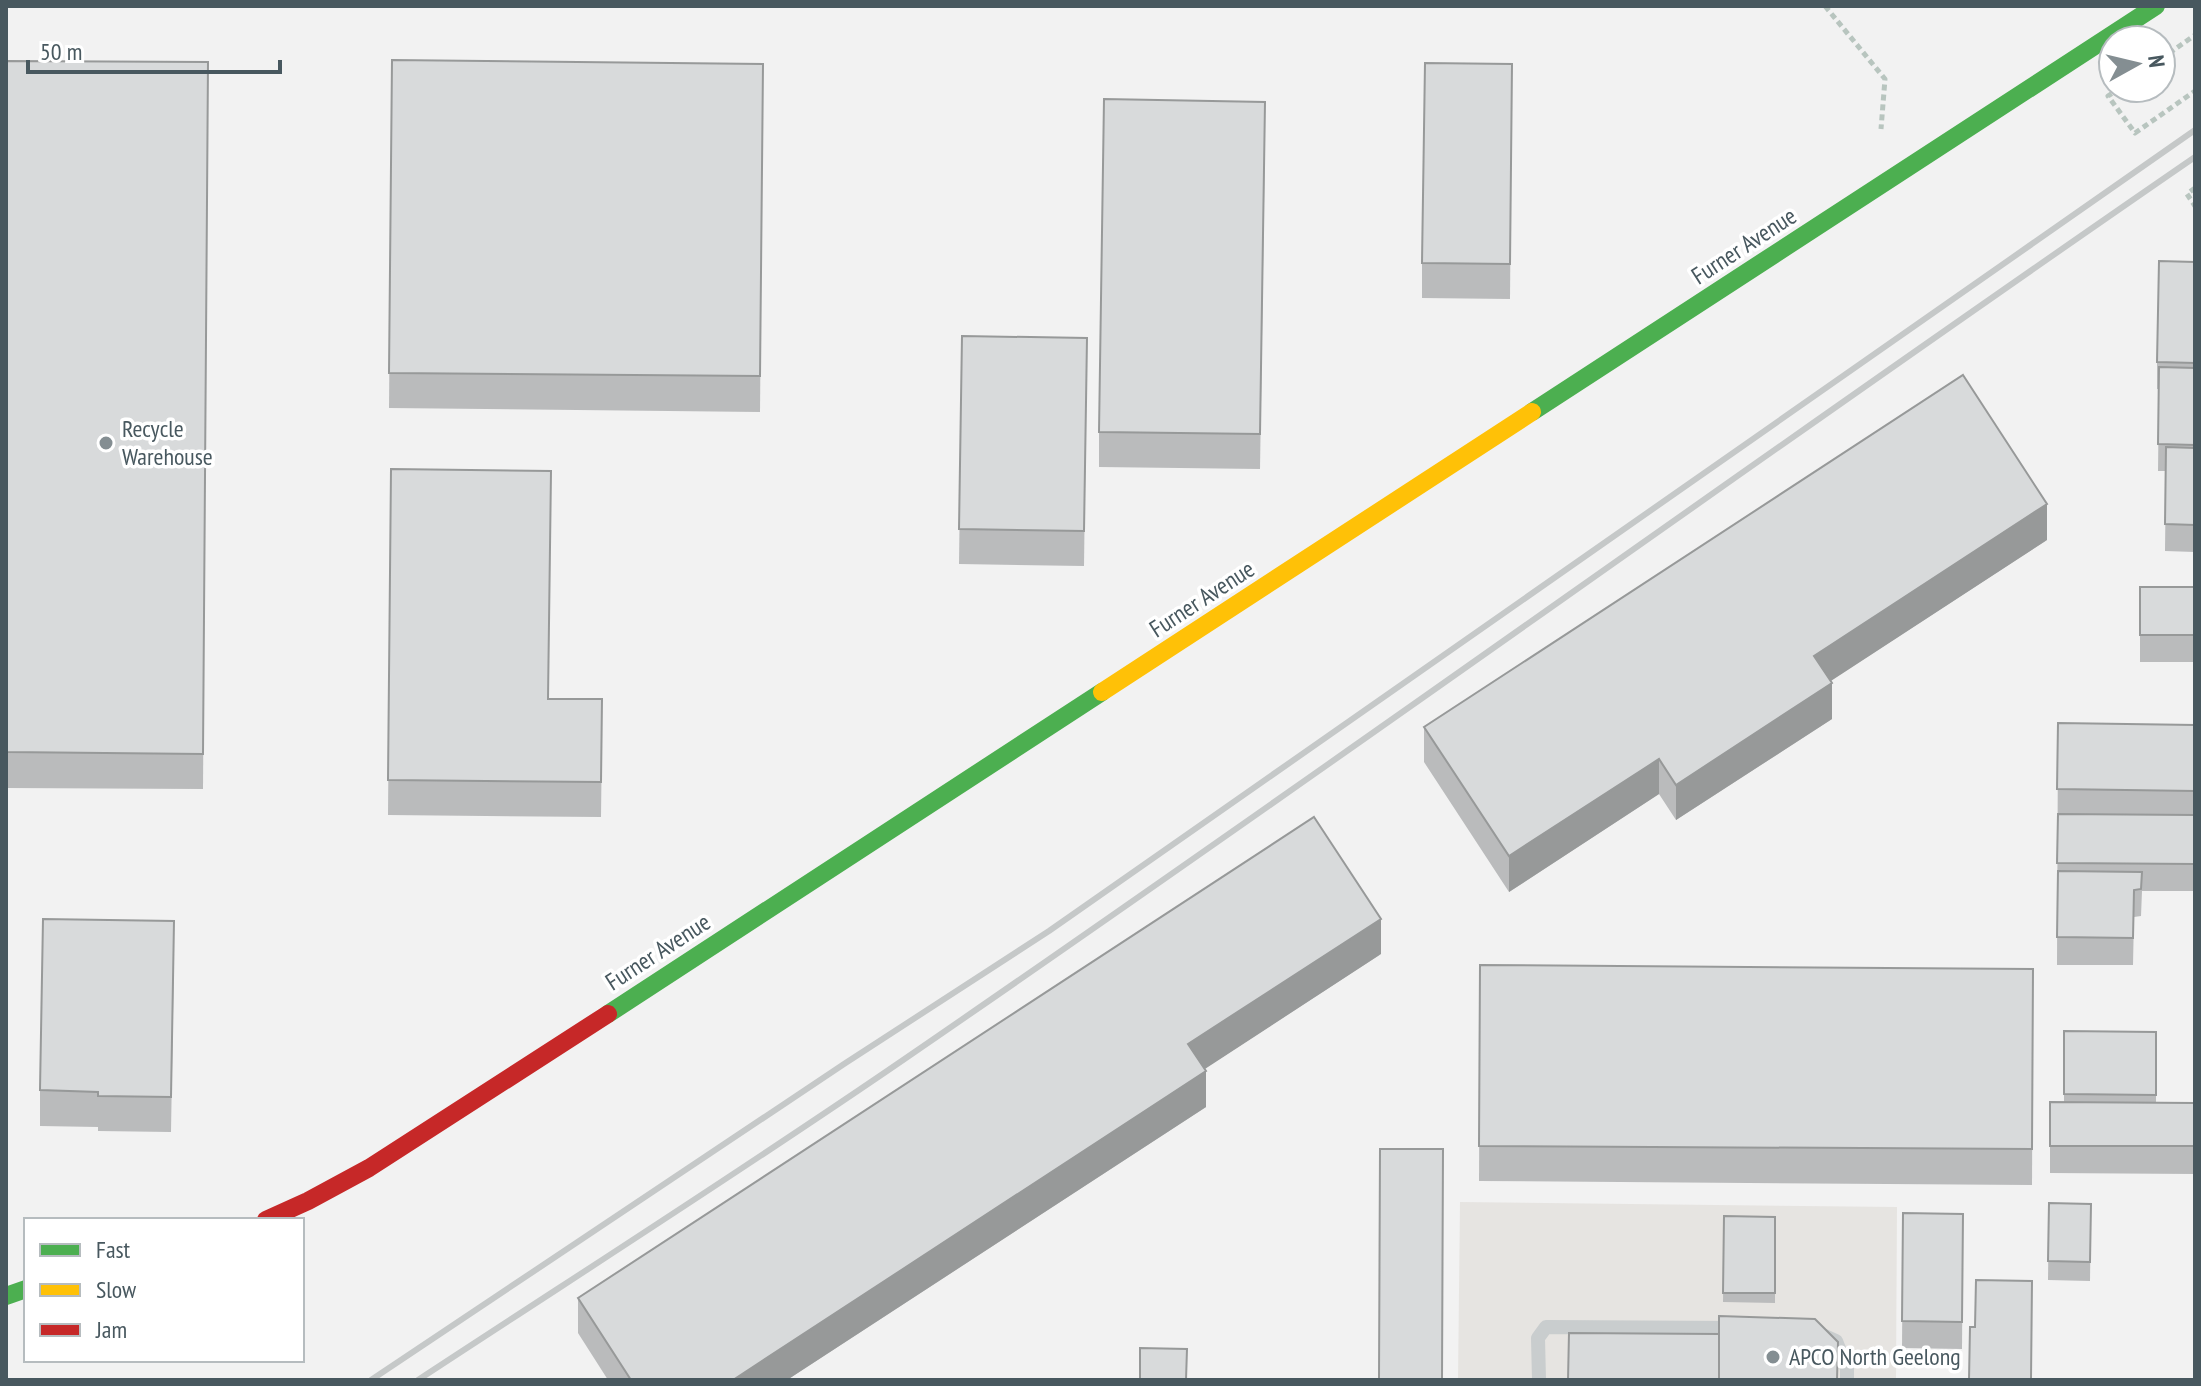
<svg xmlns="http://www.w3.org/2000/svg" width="2201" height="1386" viewBox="0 0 2201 1386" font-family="'PT Sans Narrow',sans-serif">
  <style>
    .commercial { fill: #e6e4e1 }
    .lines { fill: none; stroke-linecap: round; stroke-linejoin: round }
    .path { stroke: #b8c5bf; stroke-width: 5; stroke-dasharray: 6 4; stroke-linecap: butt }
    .lane { stroke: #c9cdce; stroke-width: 14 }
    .fast { stroke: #4caf50; stroke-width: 18 }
    .slow { stroke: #ffc107; stroke-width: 18 }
    .jam { stroke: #c62828; stroke-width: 18 }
    .rail { stroke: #c5c8c8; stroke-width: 6 }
    .wall { fill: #babbbc }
    .shaded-wall { fill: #979999 }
    .building { fill: #d8dadb; stroke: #979999; stroke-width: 2 }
    .poi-dot { fill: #848e92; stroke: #fff; stroke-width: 3 }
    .labels { text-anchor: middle; stroke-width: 7; stroke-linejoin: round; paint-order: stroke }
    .street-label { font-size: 24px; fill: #48585f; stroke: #fff }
    .poi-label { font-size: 24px; fill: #48585f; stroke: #fff; text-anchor: start }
  </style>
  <rect width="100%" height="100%" fill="#f2f2f2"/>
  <path class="commercial" d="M1460,1202L1897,1207L1896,1380H1458Z"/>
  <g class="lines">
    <g class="path">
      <path d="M1825,6L1885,79L1881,129"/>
      <path d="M2161,59L2195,35"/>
      <path d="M2120,88L2108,96L2135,133L2195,91"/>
      <path d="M2195,188L2187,194L2195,206"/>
    </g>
    <g class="lane">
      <path d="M1825,1336L1836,1341L1847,1369V1380"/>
      <path d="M1539,1380L1538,1338L1546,1327L1738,1328"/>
    </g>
    <g class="fast">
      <path d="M1532,412L2156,6"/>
      <path d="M608,1014L1102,692"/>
      <path d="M6,1296L26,1289"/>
    </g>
    <path class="slow" d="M1102,692L1532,412"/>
    <path class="jam" d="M266,1220L308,1201L369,1168L608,1014"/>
    <g class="rail">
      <path d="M371,1380L844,1064L1049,931L2195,130"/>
      <path d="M418,1380C581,1273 746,1168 906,1058C1339,761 1763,454 2195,157"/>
    </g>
  </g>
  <g class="wall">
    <path d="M392,60L763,64L760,412L389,408Z"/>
    <path d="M6,61L208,62L203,789L6,788Z"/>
    <path d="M1512,64L1510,299L1422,298V263Z"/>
    <path d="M1265,137L1260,469L1099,467V432Z"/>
    <path d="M2195,262V552L2165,551L2166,471H2158L2159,389H2157V362Z"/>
    <path d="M962,336L1087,338L1084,566L959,564Z"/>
    <path d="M391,469L548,699L602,735L601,817L388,815Z"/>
    <path d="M2047,540L1830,681L1832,719L1676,820L1659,794L1509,892L1424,762V727Z"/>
    <rect x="2140" y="587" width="55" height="75"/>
    <path d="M2058,723L2195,725V891H2142L2141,916L2134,917L2133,965H2057Z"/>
    <path d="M1381,954L1204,1069L1206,1107L787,1380H608L578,1333V1298Z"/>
    <path d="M174,956L171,1132L98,1131V1127L40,1126V1090Z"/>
    <path d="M1480,965L2033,969L2032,1185L1479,1181Z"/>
    <path d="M2064,1031L2156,1032V1102L2195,1103V1174L2050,1173V1102H2064Z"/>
    <path d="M2049,1203L2091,1204L2090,1281L2048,1280Z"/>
    <path d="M1903,1213L1963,1214L1962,1349L1902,1348Z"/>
    <path d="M1724,1216L1775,1217V1303L1723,1302Z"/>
  </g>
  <g class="shaded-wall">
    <path d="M2047,504V540L1814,692V656Z"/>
    <path d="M1832,683V719L1676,820V785Z"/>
    <path d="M1659,759V794L1509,892V856Z"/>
    <path d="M1381,919V954L1188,1080V1044Z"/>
    <path d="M1206,1071V1107L787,1380H733Z"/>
  </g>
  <g class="building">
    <path d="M392,60L763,64L760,376L389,373Z"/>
    <path d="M6,61L208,62L203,754L6,752Z"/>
    <path d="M1425,63L1512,64L1510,264L1422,263Z"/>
    <path d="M1104,99L1265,102L1260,434L1099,432Z"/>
    <path d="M2159,261L2195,262V363L2157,362Z"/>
    <path d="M962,336L1087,338L1084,531L959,529Z"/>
    <path d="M2159,367L2195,368V445L2158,444Z"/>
    <path d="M1963,375L2047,504L1814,656L1832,683L1676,785L1659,759L1509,856L1424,727Z"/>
    <path d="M2166,447L2195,448V525L2165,524Z"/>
    <path d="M391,469L551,471L548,699H602L601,782L388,780Z"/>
    <rect x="2140" y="587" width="55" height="48"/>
    <path d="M2058,723L2195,725V791L2057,789Z"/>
    <path d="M2058,814L2195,815V864L2057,863Z"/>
    <path d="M1314,817L1381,919L1188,1044L1206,1071L733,1380H631L578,1298Z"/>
    <path d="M2058,871L2142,872L2141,889L2134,890L2133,938L2057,937Z"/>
    <path d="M43,919L174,921L171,1097L98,1096V1092L40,1090Z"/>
    <path d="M1480,965L2033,969L2032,1149L1479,1146Z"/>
    <path d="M2064,1031L2156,1032V1095L2064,1094Z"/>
    <path d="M2050,1102L2195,1103V1146H2050Z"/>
    <path d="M1380,1149H1443L1442,1380H1379Z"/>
    <path d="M2049,1203L2091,1204L2090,1262L2048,1261Z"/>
    <path d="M1903,1213L1963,1214L1962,1322L1902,1321Z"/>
    <path d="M1724,1216L1775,1217V1293H1723Z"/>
    <path d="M1976,1280L2032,1281L2031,1380H1969L1970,1327H1975Z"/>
    <path d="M1719,1316L1815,1319L1838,1342L1837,1380H1719Z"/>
    <path d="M1569,1333L1719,1334V1380H1568Z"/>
    <path d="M1140,1348L1187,1349L1186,1380H1140Z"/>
  </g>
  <g class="poi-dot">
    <circle cx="106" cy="443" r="8"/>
    <circle cx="1773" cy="1357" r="8"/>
  </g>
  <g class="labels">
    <g class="street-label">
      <text transform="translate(1744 246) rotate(-33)" y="8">Furner Avenue</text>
      <text transform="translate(1202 599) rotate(-33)" y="8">Furner Avenue</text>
      <text transform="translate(658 952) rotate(-33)" y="8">Furner Avenue</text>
    </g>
    <g class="poi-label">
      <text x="122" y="437">Recycle<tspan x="122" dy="28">Warehouse</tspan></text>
      <text x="1789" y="1365">APCO North Geelong</text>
    </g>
  </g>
  <rect width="2201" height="1386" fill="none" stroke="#48585f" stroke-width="16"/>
  <rect x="24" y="1218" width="280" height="144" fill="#ffffff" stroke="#b6bcbf" stroke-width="2"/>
  <rect x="40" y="1244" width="40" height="12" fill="#4caf50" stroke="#b6bcbf" stroke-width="2"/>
  <text x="96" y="1258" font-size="24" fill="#48585f">Fast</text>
  <rect x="40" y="1284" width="40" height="12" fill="#ffc107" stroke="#b6bcbf" stroke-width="2"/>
  <text x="96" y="1298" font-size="24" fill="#48585f">Slow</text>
  <rect x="40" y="1324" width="40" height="12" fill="#c62828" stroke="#b6bcbf" stroke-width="2"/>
  <text x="96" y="1338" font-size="24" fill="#48585f">Jam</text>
  <g transform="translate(2137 64) rotate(82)"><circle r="38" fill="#ffffff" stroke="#b6bcbf" stroke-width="2"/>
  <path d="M0-6L14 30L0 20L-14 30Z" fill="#848e92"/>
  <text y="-12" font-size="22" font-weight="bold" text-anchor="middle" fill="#48585f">N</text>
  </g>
  <path d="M28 60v12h252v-12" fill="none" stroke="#48585f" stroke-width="4"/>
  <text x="40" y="60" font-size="24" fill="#48585f" stroke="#ffffff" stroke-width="6" paint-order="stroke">50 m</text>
</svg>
